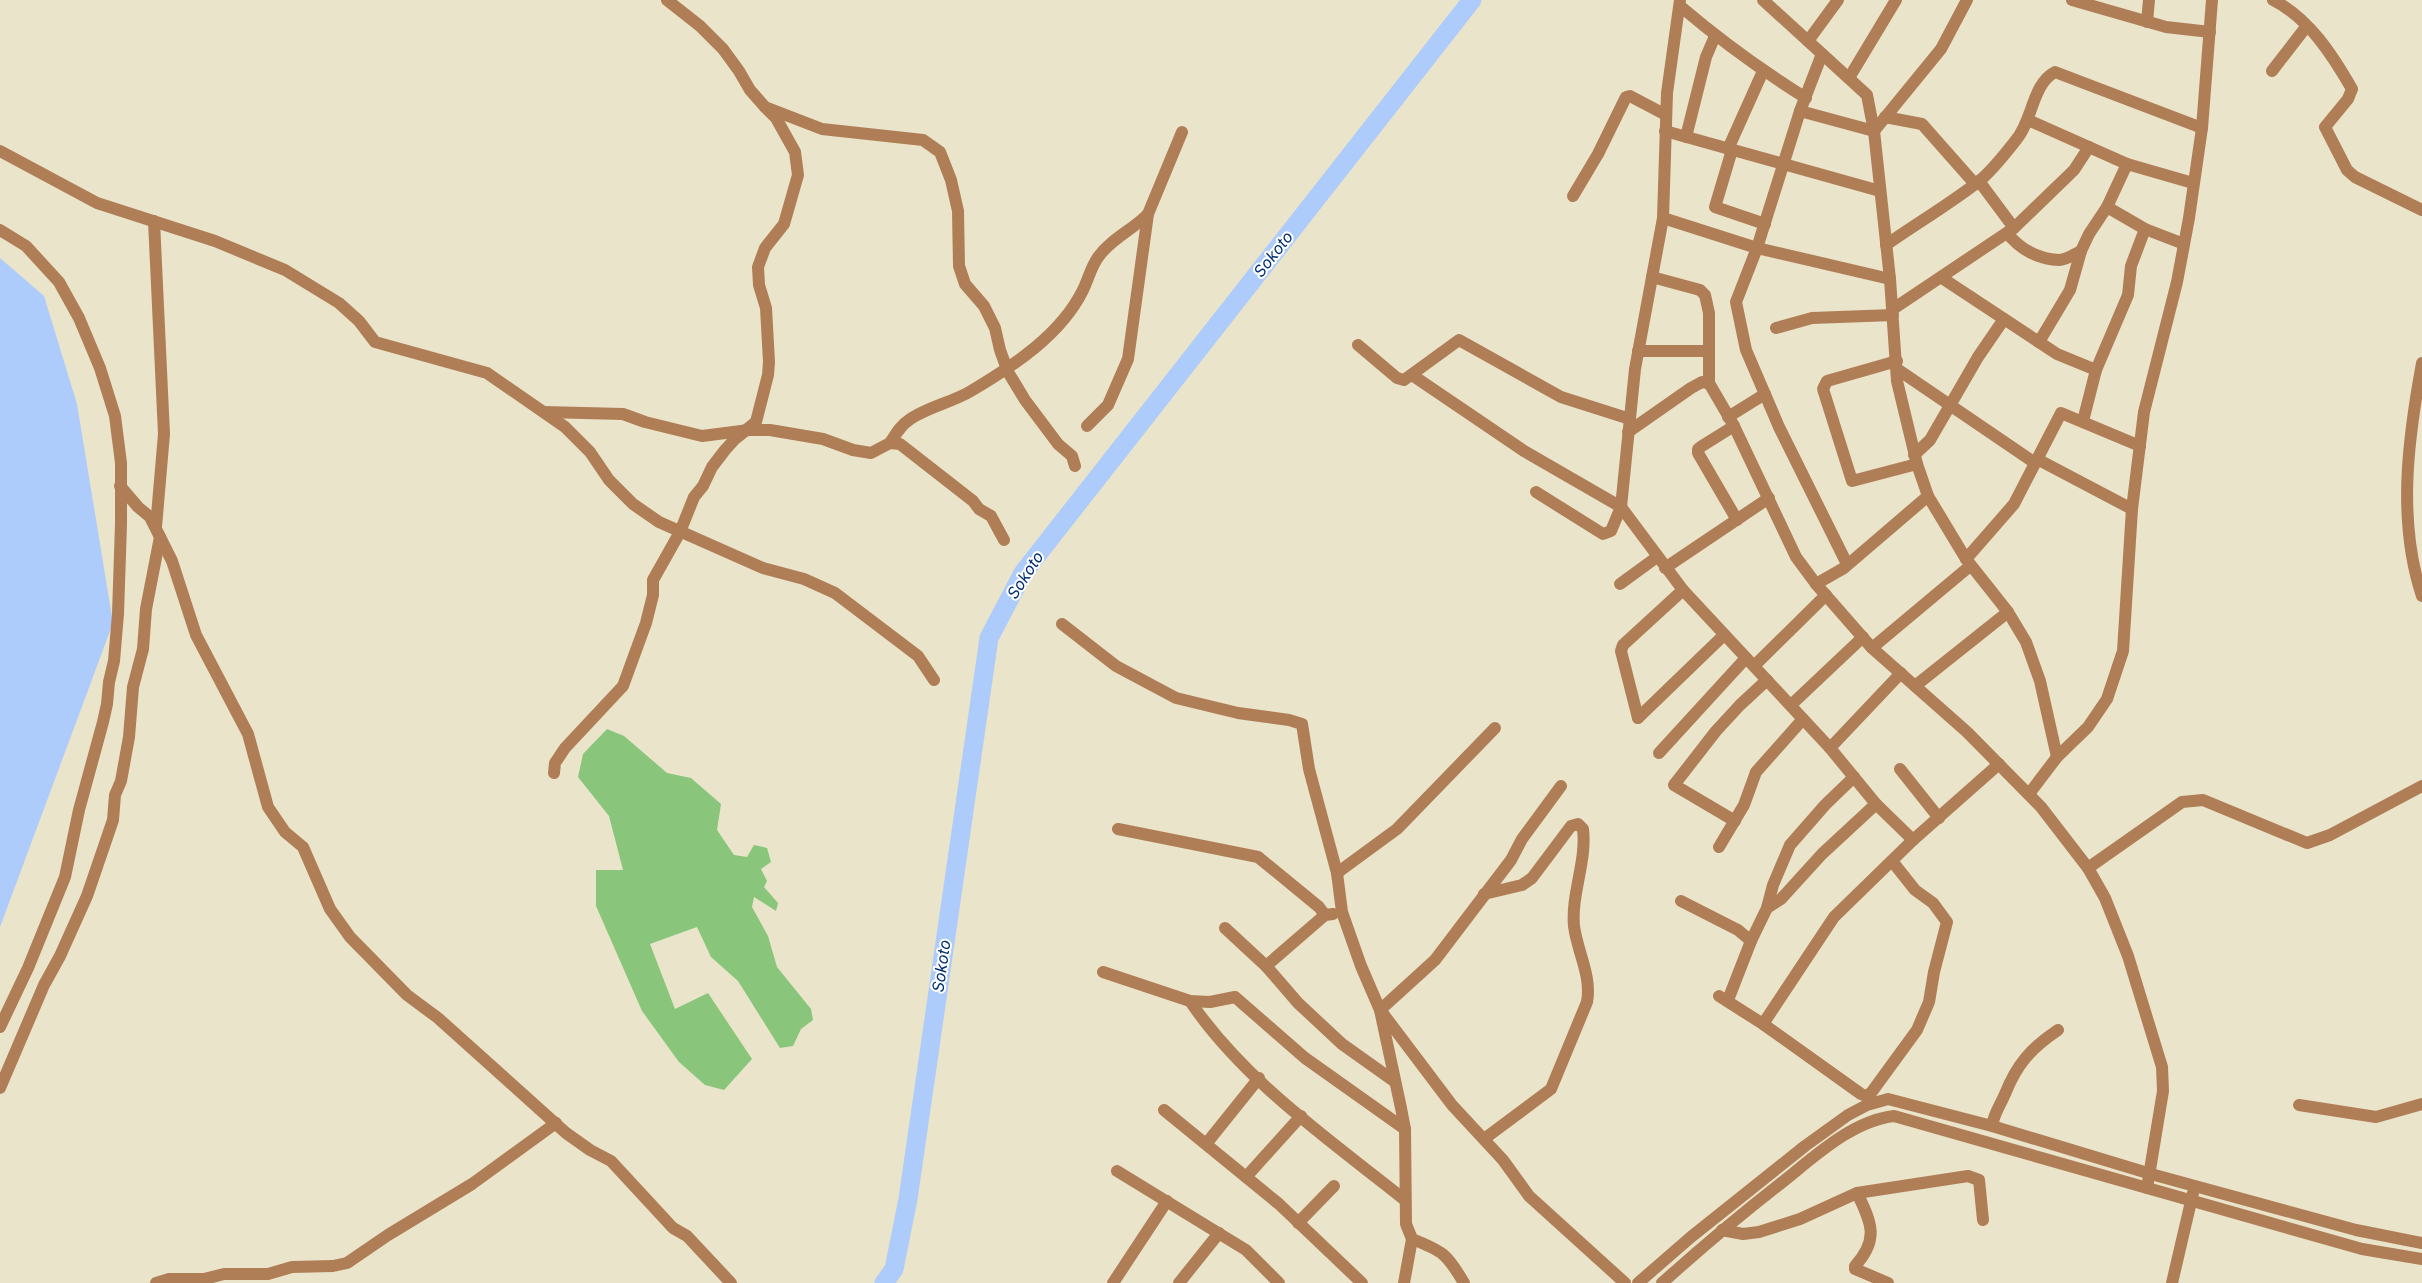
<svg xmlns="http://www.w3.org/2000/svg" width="2422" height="1283" viewBox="0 0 2422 1283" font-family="Inter,sans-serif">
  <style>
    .green { fill: #89c67c }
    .water { fill: #adcbfb }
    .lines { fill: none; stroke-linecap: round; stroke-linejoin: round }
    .river { stroke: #adcbfb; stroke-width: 19 }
    .minor { stroke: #b07e56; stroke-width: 12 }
    .labels { text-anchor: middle; stroke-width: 4; stroke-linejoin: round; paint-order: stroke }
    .water-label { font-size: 16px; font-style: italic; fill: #023072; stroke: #fff }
  </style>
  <rect width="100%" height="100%" fill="#eae4ca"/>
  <path class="green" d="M607,729L624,736L667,773L691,778L721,804L717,830L734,855L747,857L754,845L767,848L771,862L761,869L767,881L764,887L778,903L776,911L754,897L752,907L768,936L777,967L811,1009L813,1020L801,1029L793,1046L780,1048L738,981L711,957L697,927L650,944L675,1009L708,993L752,1059L724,1090L705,1085L679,1062L642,1011L596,906V870H623L609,816L578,777L583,754Z"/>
  <path class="water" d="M0,258L44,296L77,404L113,623L0,927Z"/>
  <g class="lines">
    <path class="river" d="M884,1283L894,1269L908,1199L989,638L1023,573L1472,0"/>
    <g class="minor">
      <path d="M667,0L700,26L723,49L739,71L750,90L765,107L822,129L923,140L940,152L951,180L958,211L959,266L965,284L984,306L995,328L1000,350L1008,372L1025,400L1058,444L1072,456L1075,466"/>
      <path d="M1763,0L1867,95L1874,131L1890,279L1897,381L1917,464L1928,496L1966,559L2008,612L2026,642L2040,681L2057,757"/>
      <path d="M2072,0L2166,27L2210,32"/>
      <path d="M2273,0C2309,18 2333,56 2352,89L2348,99L2325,127L2347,170L2355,177L2422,210"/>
      <path d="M1680,6C1720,40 1761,70 1806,98"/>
      <path d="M2147,22L2149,0"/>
      <path d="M1808,41L1838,0"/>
      <path d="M1822,54L1800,111L1757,248L1736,302L1746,350L1779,427L1847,564"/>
      <path d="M2272,71L2306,27"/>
      <path d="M1849,78L1896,0"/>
      <path d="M1800,111L1874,131"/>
      <path d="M1885,117L1922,124L1975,184"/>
      <path d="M2028,120L2127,164L2193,183"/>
      <path d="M1665,131L1880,191"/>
      <path d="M1874,131L1941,49L1967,0"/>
      <path d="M1686,137L1706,57L1715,36"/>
      <path d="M1728,149L1763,71"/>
      <path d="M1732,150L1715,207L1765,224"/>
      <path d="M0,151L97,203L215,241L285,270L339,303L359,321L375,342L487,373L565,427L590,452L609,480L633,504L659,522L763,568L804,579L835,593L918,656L934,680"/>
      <path d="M1979,181L2014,228"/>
      <path d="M1573,196L1598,154L1626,97L1630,96L1666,115"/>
      <path d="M2107,207L2145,229L2184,244"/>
      <path d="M1663,218L1757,248L1890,279"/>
      <path d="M154,221L164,434L156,527"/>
      <path d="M0,230L26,246L59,282L79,318L100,368L115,416L121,463V524L118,614L114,661L109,682L107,704L103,722L79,810L65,877L28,968L0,1027"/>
      <path d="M2007,233C2020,249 2037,259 2059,260C2066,260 2075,254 2081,251"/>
      <path d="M1886,245C1916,224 1948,205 1978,182C1992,171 2005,154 2016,140C2033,120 2032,84 2055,72L2202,128"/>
      <path d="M1652,277L1700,290L1705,295L1709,313V383L1734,426L1796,557L1816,584L1872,648L1967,732L2041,807L2088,868L2105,898L2128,956L2162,1067L2163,1091L2147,1188"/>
      <path d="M1942,278L2057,354L2096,370"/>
      <path d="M1893,309L2014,228L2074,170L2089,147"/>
      <path d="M1776,328L1812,318L1893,315"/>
      <path d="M2039,342L2070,290L2081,251L2089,234L2107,207L2127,164"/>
      <path d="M1358,345L1397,378L1404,380L1459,340L1561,397L1630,419"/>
      <path d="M1638,351H1709"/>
      <path d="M1897,361L1827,381L1823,389L1852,481L1917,464"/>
      <path d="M2422,363C2408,439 2397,521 2422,596"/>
      <path d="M1897,369L2035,463"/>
      <path d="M1412,375L1524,451L1621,507L1683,590L1830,748L1876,804L1913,840"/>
      <path d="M544,412L623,414L645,422L702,436L749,430H770L823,439L853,450L871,453L890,443L900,444L973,501L979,509L991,516L1004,540"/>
      <path d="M1728,417L1765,394"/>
      <path d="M2083,421L2096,370L2128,295L2131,266L2145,229"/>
      <path d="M1087,426L1108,405L1128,359L1148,214L1182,132"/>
      <path d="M1734,426L1702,446L1698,449V453L1737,520"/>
      <path d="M1628,432L1691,388L1702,382L1709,383"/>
      <path d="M890,443C896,434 900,426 909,420C925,408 953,402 971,391C1013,366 1061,335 1083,290C1089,278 1091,266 1099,256C1111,239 1134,229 1148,214"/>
      <path d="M1914,455L1930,440L1978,357L2004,319"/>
      <path d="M2037,459L2132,509"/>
      <path d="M120,486L138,507L150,517L172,561L196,635L248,734L268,807L285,832L303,847L330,909L350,937L407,995L438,1018L566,1133L590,1150L611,1161L673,1228L687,1236L731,1283"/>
      <path d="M1536,492L1603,534L1611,531L1621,507L1635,369L1663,218L1667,93L1680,0"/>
      <path d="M1966,559L2014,504L2061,413L2140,446"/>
      <path d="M1665,568L1769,498"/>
      <path d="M1620,584L1657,557"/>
      <path d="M1816,584L1844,568L1928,496"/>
      <path d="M1062,624L1116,666L1176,698L1238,713L1289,720L1302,724L1309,769L1337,873L1342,912L1361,966L1380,1010L1401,1108L1405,1129L1406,1224L1412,1239L1404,1283"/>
      <path d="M1872,648L1970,566"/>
      <path d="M1754,666L1826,595"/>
      <path d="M1915,686L2008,612"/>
      <path d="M1791,705L1863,637"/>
      <path d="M1638,718L1621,651L1623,645L1683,590"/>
      <path d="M1638,718L1724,635"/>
      <path d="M1830,748L1901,673"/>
      <path d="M1659,753L1746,658"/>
      <path d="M1900,769L1939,818"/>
      <path d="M554,773L555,763L565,748L623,686L646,623L653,595V580L680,532L694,497L703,486L712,467L725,450L735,439L756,422L768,375L769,362L766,308L759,285L758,267L765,248L784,224L798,175L795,152L776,118L765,107"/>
      <path d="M2029,794L2057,757L2088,727L2107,699L2123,651L2132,509L2144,412L2177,282L2189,218L2202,128L2212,0"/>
      <path d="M1735,821L1674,785L1716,731L1740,705L1767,680"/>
      <path d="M1118,829L1258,857L1319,907L1325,915"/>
      <path d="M1719,847L1744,805L1756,772L1803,719"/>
      <path d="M2088,868L2182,802L2203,800L2307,843L2330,835L2422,786"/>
      <path d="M1337,873L1397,829L1495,728"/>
      <path d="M1484,894L1522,885L1532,878L1571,826L1578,824L1583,829C1587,861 1571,894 1574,926C1577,951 1592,976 1587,1002L1551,1089L1484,1139"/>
      <path d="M1681,901L1738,930L1751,941"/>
      <path d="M1767,908L1781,899L1822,854L1876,804"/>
      <path d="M1225,928L1266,966L1298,1003L1342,1044L1394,1081"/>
      <path d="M1266,966L1325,915L1333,914"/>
      <path d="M1103,972L1190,1001L1210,1002L1235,997L1305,1058L1405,1129"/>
      <path d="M1719,996L1763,1024L1861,1094L1866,1096L1871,1093L1917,1030L1929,1002L1934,972L1947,922L1933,903L1915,890L1892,861"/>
      <path d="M1728,1000L1751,941L1767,908L1773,885L1790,845L1825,805L1854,777"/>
      <path d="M1190,1001C1243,1080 1331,1141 1405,1200"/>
      <path d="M1380,1010L1435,960L1511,860L1522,839L1561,786"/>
      <path d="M1381,1011L1452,1105L1503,1160L1529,1196L1625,1283"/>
      <path d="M1763,1024L1834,917L1913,840L1999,764"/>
      <path d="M0,1088L44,985L60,956L87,896L113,820L115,795L121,781L129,737L133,687L143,649L146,609L160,537"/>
      <path d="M2299,1105L2376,1117L2422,1104"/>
      <path d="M1164,1110L1279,1204L1362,1283"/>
      <path d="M1992,1126C1994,1113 2000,1106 2005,1094C2017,1064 2031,1048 2058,1030"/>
      <path d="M1206,1144L1259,1078"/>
      <path d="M1117,1171L1246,1250L1279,1283"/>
      <path d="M1246,1177L1301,1116"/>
      <path d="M1857,1193C1872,1223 1879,1240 1855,1266V1269L1888,1283"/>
      <path d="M1298,1223L1334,1186"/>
      <path d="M1722,1230L1743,1234L1759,1232L1800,1219L1857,1193L1968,1176L1979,1180L1983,1220"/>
      <path d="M1412,1239C1443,1251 1447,1254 1464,1283"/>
      <path d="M156,1283L169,1279H204L224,1274H268L292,1267L333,1266L347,1263L388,1235L472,1184L556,1123"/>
      <path d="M1113,1283L1167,1201"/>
      <path d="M1179,1283L1219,1233"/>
      <path d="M1638,1283L1691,1237L1805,1146L1848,1115L1867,1105L1888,1099L1992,1126L2151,1174L2356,1230L2422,1243"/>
      <path d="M1662,1283C1700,1249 1739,1216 1780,1184C1813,1158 1851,1121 1894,1116L2362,1249L2422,1259"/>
      <path d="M2172,1283L2193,1193"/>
    </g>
  </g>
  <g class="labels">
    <g class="water-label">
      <text transform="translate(1273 254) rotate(-52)" y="6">Sokoto</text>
      <text transform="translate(1025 575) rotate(-57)" y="6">Sokoto</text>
      <text transform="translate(941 966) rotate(-82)" y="6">Sokoto</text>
    </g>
  </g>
</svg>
